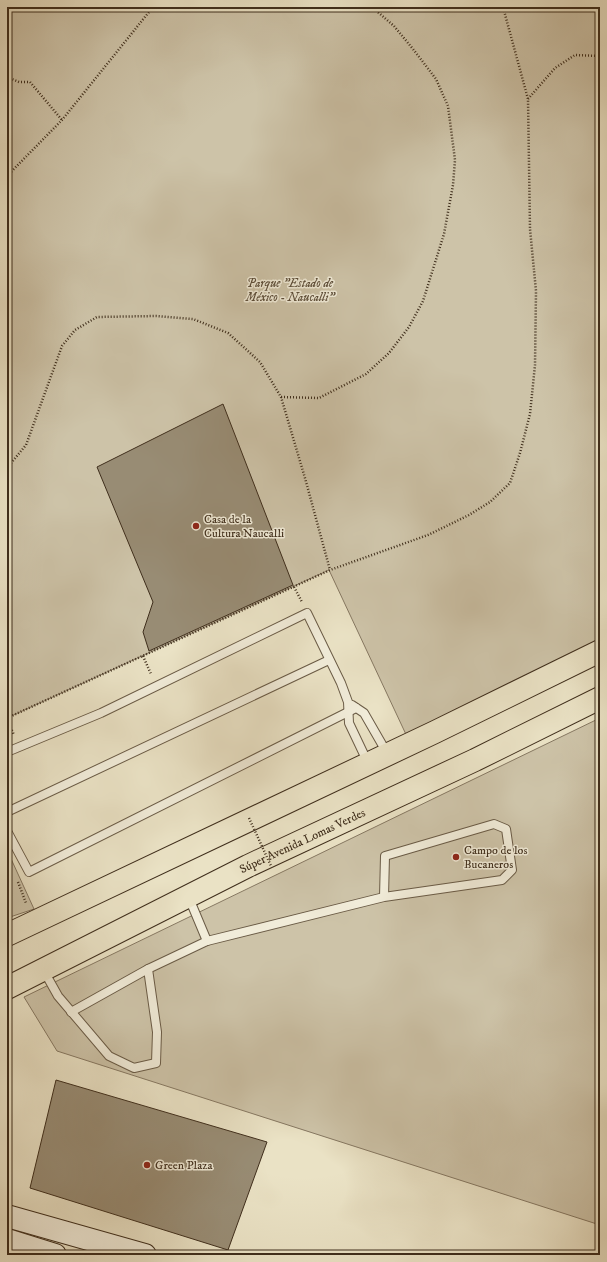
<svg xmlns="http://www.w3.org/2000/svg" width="607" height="1262" viewBox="0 0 607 1262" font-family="'IM FELL DW Pica',serif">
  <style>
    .green { fill: #cdc3a8; stroke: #867862 }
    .building { fill: #988c74; stroke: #3f2e1c }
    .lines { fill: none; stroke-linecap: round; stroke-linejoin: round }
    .lane-casing { stroke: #6a5b46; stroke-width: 10 }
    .secondary-casing { stroke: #3f2e1c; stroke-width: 24 }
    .primary-casing { stroke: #3f2e1c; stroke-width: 24 }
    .path { stroke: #3f2e1c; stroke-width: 2.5; stroke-dasharray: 1 2; stroke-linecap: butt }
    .lane { stroke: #f1ecd9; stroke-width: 8 }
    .secondary { stroke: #f1ecd9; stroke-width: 22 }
    .primary { stroke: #eae2c5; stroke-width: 22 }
    .path-bridge { stroke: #3f2e1c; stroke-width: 2.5; stroke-dasharray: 1 2; stroke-linecap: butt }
    .poi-dot { fill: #8f2418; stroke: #f1ecd9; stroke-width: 1.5 }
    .labels { text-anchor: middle; stroke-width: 3; stroke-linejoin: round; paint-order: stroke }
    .park-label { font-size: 12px; font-style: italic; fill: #5b4c38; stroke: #f1ecd9 }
    .poi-label { font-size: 12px; fill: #3f2e1c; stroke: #f1ecd9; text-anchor: start }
    .street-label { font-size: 12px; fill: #3f2e1c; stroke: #f1ecd9 }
  </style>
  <rect width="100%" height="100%" fill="#eae2c5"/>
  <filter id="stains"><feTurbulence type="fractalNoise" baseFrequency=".005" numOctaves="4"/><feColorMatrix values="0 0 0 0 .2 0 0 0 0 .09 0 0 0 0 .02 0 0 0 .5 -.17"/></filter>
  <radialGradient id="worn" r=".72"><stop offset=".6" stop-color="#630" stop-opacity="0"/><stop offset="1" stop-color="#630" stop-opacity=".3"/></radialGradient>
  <g class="green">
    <path d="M7,7H600V651L410,743L329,570L7,718Z"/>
    <path d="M600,718V1225L57,1051L24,997Z"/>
    <path d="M7,850L34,909L7,918Z"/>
  </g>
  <g class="building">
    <path d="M223,404L293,585L149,651L143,632L153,602L97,467Z"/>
    <path d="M56,1080L267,1142L228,1250L30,1188Z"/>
  </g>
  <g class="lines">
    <g class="lane-casing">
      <g id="lane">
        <path d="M352,705L364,713L387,753"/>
        <path d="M7,752L101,713L307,613L341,683L348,702L349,723L368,763"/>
        <path d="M7,812L329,660"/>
        <path d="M7,831L29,872L356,708"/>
        <path d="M189,898L207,941"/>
        <path d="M44,971L58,996L109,1056L134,1068L156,1063L157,1032L148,969L207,941L384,897L502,880L512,870L506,829L494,824L385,856L384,897"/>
        <path d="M71,1012L148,969"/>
      </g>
    </g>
    <g class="secondary-casing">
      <g id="secondary">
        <path d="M7,1216L145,1255"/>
        <path d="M7,1240L55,1255"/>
      </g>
    </g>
    <g class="primary-casing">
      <g id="primary">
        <path d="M7,935L435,732L600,651"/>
        <path id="s1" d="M7,988L248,866L475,760L600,698"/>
      </g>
    </g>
    <g class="path">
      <path d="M7,77L19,82H30L62,120"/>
      <path d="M528,99L555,68L575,55L600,56"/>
      <path d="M7,176L62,120L153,7"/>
      <path d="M281,397L319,398L366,374L389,353L409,327L423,301L444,234L453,185L455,160L448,106L436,79L413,49L394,26L372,7"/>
      <path d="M7,468L26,445L62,346L75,330L97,317L156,316L193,319L228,333L260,362L281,397L305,478L330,570"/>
      <path d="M294,587L302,602"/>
      <path d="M143,656L151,674"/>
      <path d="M7,718L330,570L428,535L469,515L490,502L510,483L520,453L530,414L535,365L536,291L530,229L528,99L503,7"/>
      <path d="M7,719L14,735"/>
      <path d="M18,882L26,903"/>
    </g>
    <use href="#lane" class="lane"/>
    <use href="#secondary" class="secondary"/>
    <use href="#primary" class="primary"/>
    <path class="path-bridge" d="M249,818L271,866"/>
  </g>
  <g class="poi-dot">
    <circle cx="196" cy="526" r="4"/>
    <circle cx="456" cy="857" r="4"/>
    <circle cx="147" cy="1165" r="4"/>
  </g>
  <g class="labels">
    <g class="park-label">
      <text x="290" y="287">Parque "Estado de<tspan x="290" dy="14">México - Naucalli"</tspan></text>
    </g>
    <g class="poi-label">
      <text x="204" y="523">Casa de la<tspan x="204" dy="14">Cultura Naucalli</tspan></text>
      <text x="464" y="854">Campo de los<tspan x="464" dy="14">Bucaneros</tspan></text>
      <text x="155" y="1169">Green Plaza</text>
    </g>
    <g class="street-label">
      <text dy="4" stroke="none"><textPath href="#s1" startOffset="330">Súper Avenida Lomas Verdes</textPath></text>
    </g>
  </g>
  <rect width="607" height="1262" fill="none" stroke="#eae2c5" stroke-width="24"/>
  <rect x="8" y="8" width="591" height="1246" fill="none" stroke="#3f2e1c" stroke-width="2"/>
  <rect x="12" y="12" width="583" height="1238" fill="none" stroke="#3f2e1c"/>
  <rect width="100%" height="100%" filter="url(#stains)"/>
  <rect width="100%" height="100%" fill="url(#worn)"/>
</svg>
